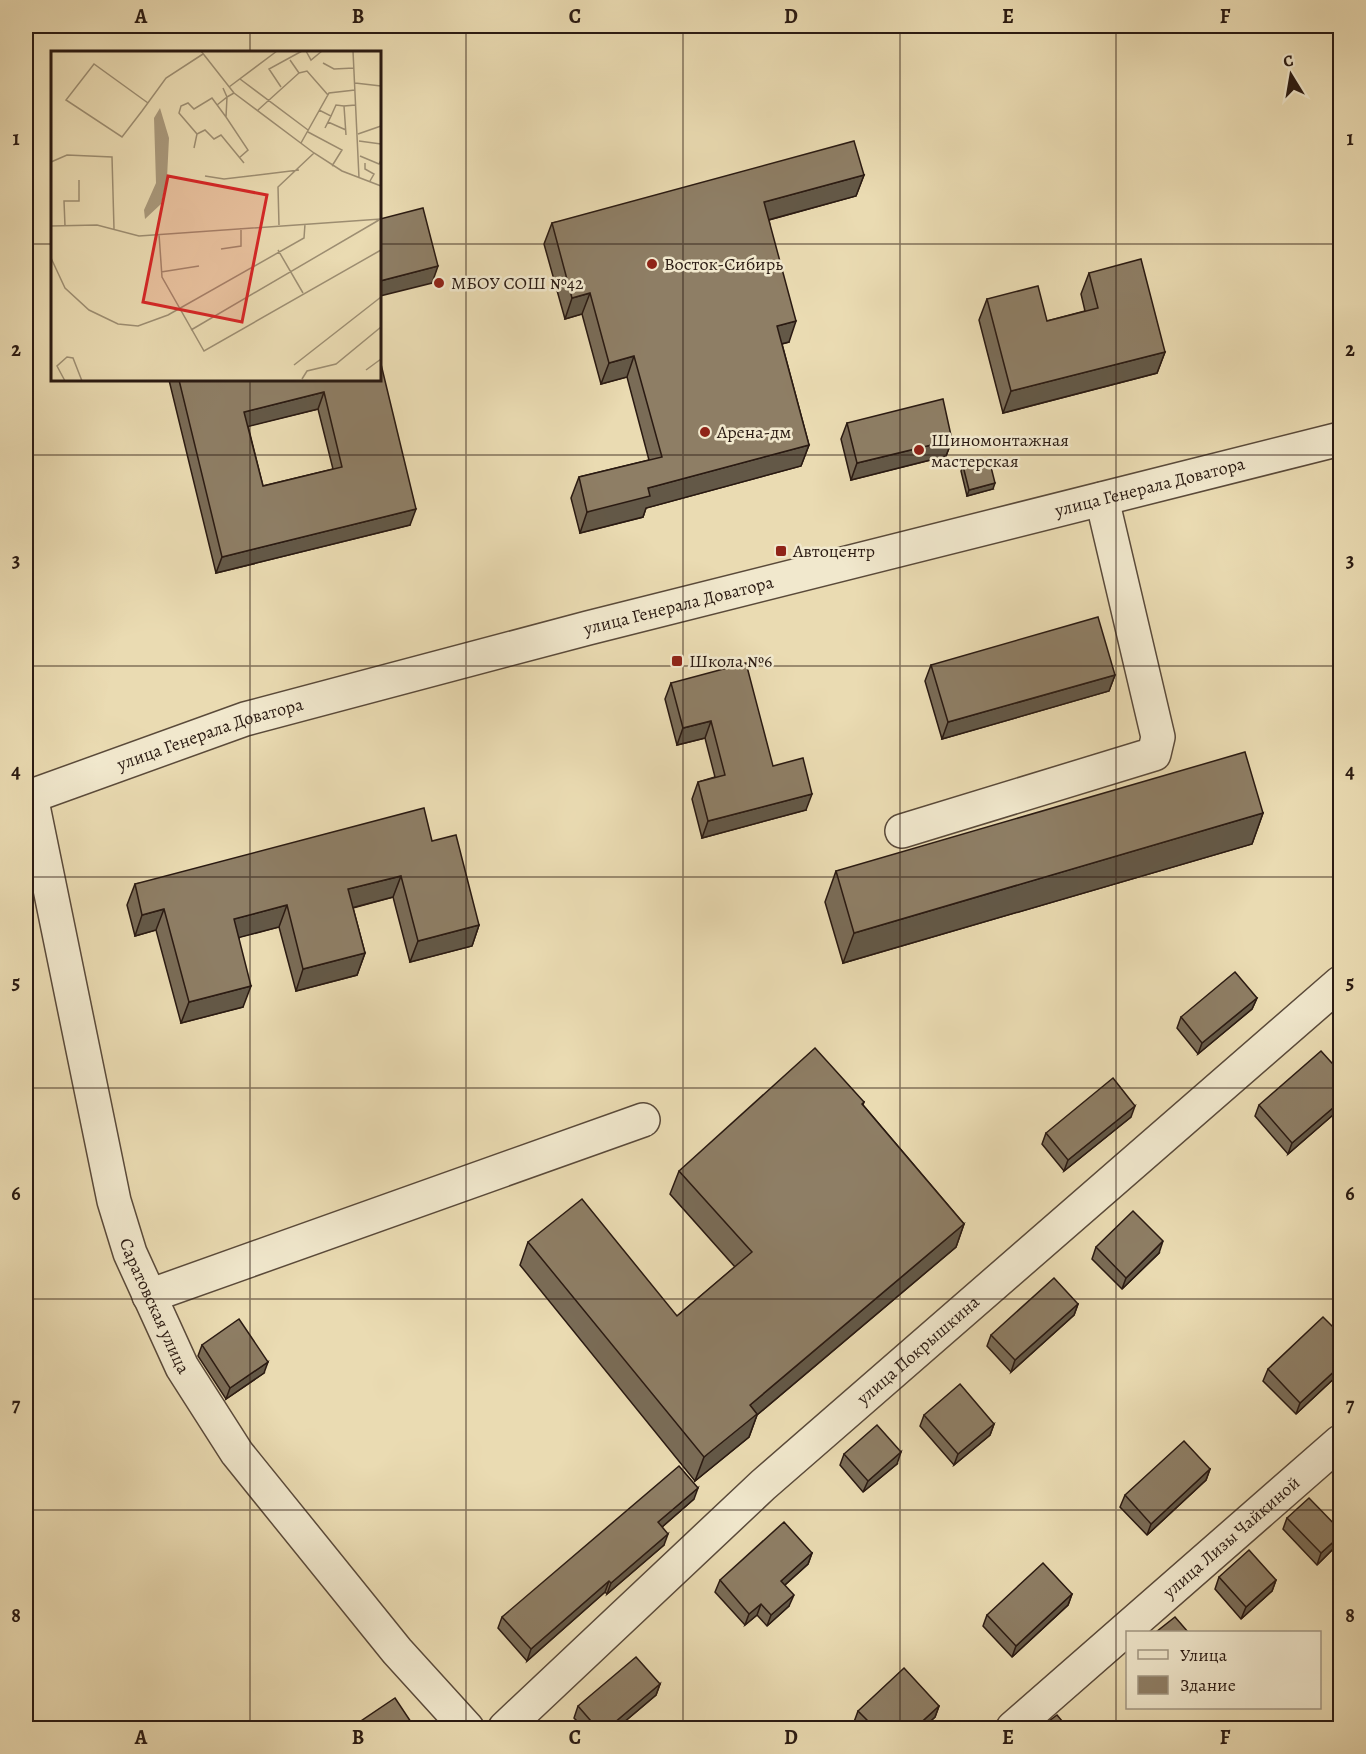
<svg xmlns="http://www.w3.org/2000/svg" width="1366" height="1754" viewBox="0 0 1366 1754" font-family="Alegreya,serif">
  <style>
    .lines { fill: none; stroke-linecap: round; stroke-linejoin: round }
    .minor-casing { stroke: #5a4a3a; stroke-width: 36 }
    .minor { stroke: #f1e8cd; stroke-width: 33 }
    .wall { fill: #7a6c57; stroke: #2a1a12; stroke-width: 1.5; fill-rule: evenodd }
    .shaded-wall { fill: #635847; stroke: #2a1a12; stroke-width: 1.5 }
    .building { fill: #8e7e65; stroke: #2a1a12; stroke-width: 1.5; fill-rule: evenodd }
    .grid { fill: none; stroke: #2a1a12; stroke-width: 1.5; stroke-opacity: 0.55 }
    .poi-dot { fill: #8f2418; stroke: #f1e8cd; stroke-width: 2 }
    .labels { text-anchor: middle; stroke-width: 5; stroke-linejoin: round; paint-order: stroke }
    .poi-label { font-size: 18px; fill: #2a1a12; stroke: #f1e8cd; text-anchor: start }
    .street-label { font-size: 18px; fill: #2a1a12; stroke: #f1e8cd }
    .inset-road { fill: none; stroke: #9d8e72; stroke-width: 1.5 }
    .view { fill: #d62828; fill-opacity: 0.15; stroke: #d62828; stroke-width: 3 }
    .inset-edge { fill: none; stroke: #2a1a12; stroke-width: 3 }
    .neatline { fill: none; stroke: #2a1a12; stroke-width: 2 }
    .grid-label { font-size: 20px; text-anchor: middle; font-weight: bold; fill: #2a1a12 }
  </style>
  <rect width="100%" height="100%" fill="#eadbb2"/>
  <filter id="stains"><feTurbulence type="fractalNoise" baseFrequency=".00333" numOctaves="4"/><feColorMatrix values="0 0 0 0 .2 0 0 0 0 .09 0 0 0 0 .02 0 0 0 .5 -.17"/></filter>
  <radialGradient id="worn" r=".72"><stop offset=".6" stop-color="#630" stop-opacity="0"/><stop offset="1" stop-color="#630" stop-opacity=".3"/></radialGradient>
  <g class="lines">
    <g class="minor-casing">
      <g id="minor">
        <path id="s1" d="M31,796L114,1201L130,1253L182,1367L237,1453L397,1651L467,1728"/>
        <path id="s2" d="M26,798L245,719L588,628L1340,439"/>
        <path d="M902,831L1154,754L1158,737L1102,499"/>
        <path d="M149,1296L643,1120"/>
        <path id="s3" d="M505,1728L763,1485L1340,983"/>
        <path id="s4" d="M1013,1728L1340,1442"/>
      </g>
    </g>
    <use href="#minor" class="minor"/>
  </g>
  <g class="wall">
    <path d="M864,175L856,196L769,220L789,342L782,344L809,445L801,466L646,508L643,517L580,533L571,498L579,477L649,460L627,377L601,384L582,314L565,319L544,244L552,223Z"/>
    <path d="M1089,273L1165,352L1157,373L1003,413L979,320L987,299L1047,321L1085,311L1081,294Z"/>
    <path d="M169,380H380L410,525L216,573ZM318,409L333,469L263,486L248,426Z"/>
    <path d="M847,423L952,440L946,456L851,480L841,439Z"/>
    <path d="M963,466L993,489L967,496L961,471Z"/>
    <path d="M931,665L1115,675L1109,691L942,739L925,681Z"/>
    <path d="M671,683L773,766L806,810L702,838L692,799L698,782L715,777L705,738L677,745L665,699Z"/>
    <path d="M1263,813L1252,844L843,963L825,902L836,871Z"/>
    <path d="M432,841L479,925L472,946L410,962L393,897L353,908L365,953L357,975L296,991L279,927L239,937L243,1007L181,1023L156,930L135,936L127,905L135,884Z"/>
    <path d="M1341,870V888L1335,882Z"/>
    <path d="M1257,998L1252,1009L1198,1054L1177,1028L1181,1017Z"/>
    <path d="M1341,1073V1108L1288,1154L1255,1116L1259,1105Z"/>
    <path d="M864,1102L863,1105L964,1224L956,1247L757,1415L749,1437L695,1481L520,1265L528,1242L677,1316L735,1267L670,1194L679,1171Z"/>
    <path d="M1131,1117L1064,1171L1042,1144L1046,1133Z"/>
    <path d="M1096,1247L1159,1253L1122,1289L1092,1259Z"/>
    <path d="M1078,1304L1074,1315L1011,1372L987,1346L991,1335Z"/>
    <path d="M1341,1335V1372L1296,1414L1263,1381L1268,1369Z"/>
    <path d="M202,1345L264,1373L226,1399L198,1356Z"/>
    <path d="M924,1415L994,1424L990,1435L954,1465L920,1426Z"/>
    <path d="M844,1454L897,1464L863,1492L840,1465Z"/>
    <path d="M1210,1469L1206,1480L1147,1535L1120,1507L1125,1495Z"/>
    <path d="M694,1499L662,1527L664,1545L607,1594L605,1592L527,1661L498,1628L502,1617Z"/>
    <path d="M1287,1518L1341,1531V1538L1338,1544L1317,1565L1283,1529Z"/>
    <path d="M812,1553L808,1564L785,1585L789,1606L767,1626L757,1615L745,1625L715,1592L720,1580Z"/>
    <path d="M1219,1577L1276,1580L1272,1591L1241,1619L1215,1589Z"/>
    <path d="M1072,1594L1068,1605L1012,1657L983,1626L987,1615Z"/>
    <path d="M660,1684L656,1695L617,1728H584L574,1718L578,1706Z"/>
    <path d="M939,1706L935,1717L923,1728H861L854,1722L858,1711Z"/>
    <path d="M1341,1707V1722L1337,1718Z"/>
    <path d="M358,1723L414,1728H356Z"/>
  </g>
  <g class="shaded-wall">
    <path d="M864,175L856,196L757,223L764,202Z"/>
    <path d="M438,266L432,283L380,296V281Z"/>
    <path d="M590,293L582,314L565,319L572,298Z"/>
    <path d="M796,321L789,342L769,347L777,326Z"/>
    <path d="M1165,352L1157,373L1003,413L1011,391Z"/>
    <path d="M634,356L627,377L601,384L609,363Z"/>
    <path d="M324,392L318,409L238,429L244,412Z"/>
    <path d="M952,440L946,456L851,480L857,463Z"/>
    <path d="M809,445L801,466L646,508L643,517L580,533L587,512L648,488Z"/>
    <path d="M995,483L993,489L967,496L969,490Z"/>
    <path d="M416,509L410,525L216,573L222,557Z"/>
    <path d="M1115,675L1109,691L942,739L948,722Z"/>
    <path d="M711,721L705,738L677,745L683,728Z"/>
    <path d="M812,794L806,810L702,838L708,821Z"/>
    <path d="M1263,813L1252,844L843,963L854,933Z"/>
    <path d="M401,876L393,897L340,911L348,889Z"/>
    <path d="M287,905L279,927L226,941L234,919Z"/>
    <path d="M164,909L156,930L135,936L142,915Z"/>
    <path d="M479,925L472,946L410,962L418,941Z"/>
    <path d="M365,953L357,975L296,991L303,969Z"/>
    <path d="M251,986L243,1007L181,1023L189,1002Z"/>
    <path d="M1257,998L1252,1009L1198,1054L1202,1043Z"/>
    <path d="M1341,1101V1108L1288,1154L1292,1143Z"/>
    <path d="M1135,1106L1131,1117L1064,1171L1068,1160Z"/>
    <path d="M964,1224L956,1247L757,1415L749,1437L695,1481L704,1457L750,1405Z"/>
    <path d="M1163,1241L1159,1253L1122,1289L1126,1278Z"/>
    <path d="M1078,1304L1074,1315L1011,1372L1015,1360Z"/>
    <path d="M268,1362L264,1373L226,1399L230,1388Z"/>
    <path d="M1341,1365V1372L1296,1414L1300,1403Z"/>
    <path d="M994,1424L990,1435L954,1465L958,1454Z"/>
    <path d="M901,1452L897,1464L863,1492L868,1481Z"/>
    <path d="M1210,1469L1206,1480L1147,1535L1151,1524Z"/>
    <path d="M698,1488L694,1499L654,1534L658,1522Z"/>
    <path d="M668,1534L664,1545L607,1594L611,1583Z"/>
    <path d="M1341,1535L1338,1544L1317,1565L1321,1553Z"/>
    <path d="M812,1553L808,1564L777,1592L781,1581Z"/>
    <path d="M1276,1580L1272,1591L1241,1619L1246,1607Z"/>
    <path d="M609,1581L605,1592L527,1661L531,1649Z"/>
    <path d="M1072,1594L1068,1605L1012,1657L1016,1646Z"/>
    <path d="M794,1595L789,1606L767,1626L771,1615Z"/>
    <path d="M761,1604L757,1615L745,1625L749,1614Z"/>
    <path d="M660,1684L656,1695L617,1728H608Z"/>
    <path d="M939,1706L935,1717L923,1728H915Z"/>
  </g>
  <g class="building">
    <path d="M854,141L864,175L764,202L796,321L777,326L809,445L648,488L650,496L587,512L579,477L662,457L634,356L609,363L590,293L572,298L552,223Z"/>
    <path d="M423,208L438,266L380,281V219Z"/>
    <path d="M1141,259L1165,352L1011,391L987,299L1038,286L1047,321L1098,308L1089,273Z"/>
    <path d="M380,360L416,509L222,557L179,380H380ZM324,392L342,467L263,486L244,412Z"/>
    <path d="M943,399L952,440L857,463L847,423Z"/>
    <path d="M989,459L995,483L969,490L963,466Z"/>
    <path d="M1098,617L1115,675L948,722L931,665Z"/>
    <path d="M746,663L773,766L803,758L812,794L708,821L698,782L725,775L711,721L683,728L671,683Z"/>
    <path d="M1245,752L1263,813L854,933L836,871Z"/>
    <path d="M424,808L432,841L456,835L479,925L418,941L401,876L348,889L365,953L303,969L287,905L234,919L251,986L189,1002L164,909L142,915L135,884Z"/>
    <path d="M1235,972L1257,998L1202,1043L1181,1017Z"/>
    <path d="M815,1048L864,1102L862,1104L964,1224L750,1405L757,1414L704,1457L528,1242L582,1199L677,1316L752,1252L679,1171Z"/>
    <path d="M1321,1051L1341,1073V1101L1292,1143L1259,1105Z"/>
    <path d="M1113,1078L1135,1106L1068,1160L1046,1133Z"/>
    <path d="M1133,1211L1163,1241L1126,1278L1096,1247Z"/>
    <path d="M1054,1278L1078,1304L1015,1360L991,1335Z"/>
    <path d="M1323,1317L1341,1335V1365L1300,1403L1268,1369Z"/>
    <path d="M239,1319L268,1362L230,1388L202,1345Z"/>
    <path d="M960,1384L994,1424L958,1454L924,1415Z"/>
    <path d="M877,1425L901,1452L868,1481L844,1454Z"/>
    <path d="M1184,1441L1210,1469L1151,1524L1125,1495Z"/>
    <path d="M679,1466L698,1488L658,1522L668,1534L611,1583L609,1581L531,1649L502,1617Z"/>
    <path d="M1309,1498L1341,1531V1535L1321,1553L1287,1518Z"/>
    <path d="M784,1522L812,1553L781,1581L794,1595L771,1615L761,1604L749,1614L720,1580Z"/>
    <path d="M1249,1550L1276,1580L1246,1607L1219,1577Z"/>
    <path d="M1043,1563L1072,1594L1016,1646L987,1615Z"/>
    <path d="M1175,1617L1188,1632H1156Z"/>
    <path d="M636,1657L660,1684L608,1728H597L578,1706Z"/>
    <path d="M904,1668L939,1706L915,1728H875L858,1711Z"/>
    <path d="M395,1698L415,1728H362L358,1723Z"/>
    <path d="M1057,1715L1068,1728H1040Z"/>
  </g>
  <path class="grid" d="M250,26V52M466,26V1728M683,26V1728M900,26V1728M1116,26V1728M26,244H52M380,244H1340M250,380V1728M26,455H1340M26,666H1340M26,877H1340M26,1088H1340M26,1299H1340M26,1510H1340"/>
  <g class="poi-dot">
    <circle cx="652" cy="264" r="6"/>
    <circle cx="439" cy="283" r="6"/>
    <circle cx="705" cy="432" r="6"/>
    <circle cx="919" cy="450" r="6"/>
    <rect x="775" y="545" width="12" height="12" rx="3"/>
    <rect x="671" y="655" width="12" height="12" rx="3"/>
  </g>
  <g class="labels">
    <g class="poi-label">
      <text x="664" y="270">Восток-Сибирь</text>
      <text x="451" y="289">МБОУ СОШ №42</text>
      <text x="717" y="438">Арена-дм</text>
      <text x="931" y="446">Шиномонтажная<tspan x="931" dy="21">мастерская</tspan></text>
      <text x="793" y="557">Автоцентр</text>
      <text x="689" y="667">Школа №6</text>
    </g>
    <g class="street-label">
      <text dy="6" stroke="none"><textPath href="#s2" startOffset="1167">улица Генерала Доватора</textPath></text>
      <text dy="6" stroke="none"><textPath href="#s2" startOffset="681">улица Генерала Доватора</textPath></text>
      <text dy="6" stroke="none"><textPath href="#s2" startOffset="195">улица Генерала Доватора</textPath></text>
      <text dy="6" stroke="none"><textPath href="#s1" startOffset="526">Саратовская улица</textPath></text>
      <text dy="6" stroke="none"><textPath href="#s3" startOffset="560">улица Покрышкина</textPath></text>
      <text dy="6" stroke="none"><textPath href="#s4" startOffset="290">улица Лизы Чайкиной</textPath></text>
    </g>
  </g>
  <g transform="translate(51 51)">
    <rect width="330" height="330" fill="#eadbb2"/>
    <path d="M109,57L118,87L116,127L110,153L94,168L93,159L105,132L103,67Z" fill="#a9997c"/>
    <path class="inset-road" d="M150,0L183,42L263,102L291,120L330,135M255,0L260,9L271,0M302,0L308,127M272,12L283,18L303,17M248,22L256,20L277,44M189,28L257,79M304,32L330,35M178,36L226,0M230,36L218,18L251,0M183,42L176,46L175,66L197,99L188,107M97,52L43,13L15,49L71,86L91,60L115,27L152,3M166,54L176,46L172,37M207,59L248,22L239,9M268,59L280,65L274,77M280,65L285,54L293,55M277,71L295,79M257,81L291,99L281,115M146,83L154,79L163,88L170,84L193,112M307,83L330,75M295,84L293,55L305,54M308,90L330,93M250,92L278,42L304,39M143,97L146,83L128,62L130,55L137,52L143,58L161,47L175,66M309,105L328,113L330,109M0,111L16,104L61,106L63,178M314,112V118L323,123L319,130M154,125L173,128L248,119M228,174L227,136L263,102M0,175L46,174L88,185L330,168M14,175L13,150H28V129M108,183L111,226L153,300L330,199M170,198L190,195V177M227,199L252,242M0,207L14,237L38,259L67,273L87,275L117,264L253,187L254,173M110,221L148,215M140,279L328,169M243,314L330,246M315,319L330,308M251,328L256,320L285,313L330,276M14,330L6,315L16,306L22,307L31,330"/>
    <path class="view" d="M117,125L216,144L191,271L92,251Z"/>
    <rect width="330" height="330" class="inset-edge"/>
  </g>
  <rect width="1366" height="1754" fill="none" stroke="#eadbb2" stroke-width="66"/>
  <rect x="1126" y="1631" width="195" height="78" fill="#f1e8cd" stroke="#a19682" stroke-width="1.5"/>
  <rect x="1138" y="1650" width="30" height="9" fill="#f1e8cd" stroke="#a19682" stroke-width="1.5"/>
  <text x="1180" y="1661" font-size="18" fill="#2a1a12">Улица</text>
  <rect x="1138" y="1676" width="30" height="18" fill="#8e7e65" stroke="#a19682" stroke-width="1.5"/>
  <text x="1180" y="1691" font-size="18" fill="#2a1a12">Здание</text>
  <g transform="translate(1291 75) rotate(349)" stroke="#f1e8cd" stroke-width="4.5" paint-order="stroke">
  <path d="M0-4.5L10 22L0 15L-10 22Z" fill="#2a1a12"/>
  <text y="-9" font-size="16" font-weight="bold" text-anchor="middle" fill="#2a1a12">С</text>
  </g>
  <rect x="33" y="33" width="1300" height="1688" class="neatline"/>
  <g class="grid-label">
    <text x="141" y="23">A</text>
    <text x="358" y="23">B</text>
    <text x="575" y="23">C</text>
    <text x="791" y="23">D</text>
    <text x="1008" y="23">E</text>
    <text x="1225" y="23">F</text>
    <text x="16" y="145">1</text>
    <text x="1350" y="145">1</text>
    <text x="16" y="356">2</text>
    <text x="1350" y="356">2</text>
    <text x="16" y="567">3</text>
    <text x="1350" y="567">3</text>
    <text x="16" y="778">4</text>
    <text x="1350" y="778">4</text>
    <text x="16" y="989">5</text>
    <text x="1350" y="989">5</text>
    <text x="16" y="1200">6</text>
    <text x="1350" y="1200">6</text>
    <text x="16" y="1411">7</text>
    <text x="1350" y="1411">7</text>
    <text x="16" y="1622">8</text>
    <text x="1350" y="1622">8</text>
    <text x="141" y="1744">A</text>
    <text x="358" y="1744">B</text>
    <text x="575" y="1744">C</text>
    <text x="791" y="1744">D</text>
    <text x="1008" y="1744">E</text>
    <text x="1225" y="1744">F</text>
  </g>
  <rect width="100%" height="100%" filter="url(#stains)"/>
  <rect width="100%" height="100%" fill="url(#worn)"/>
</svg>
